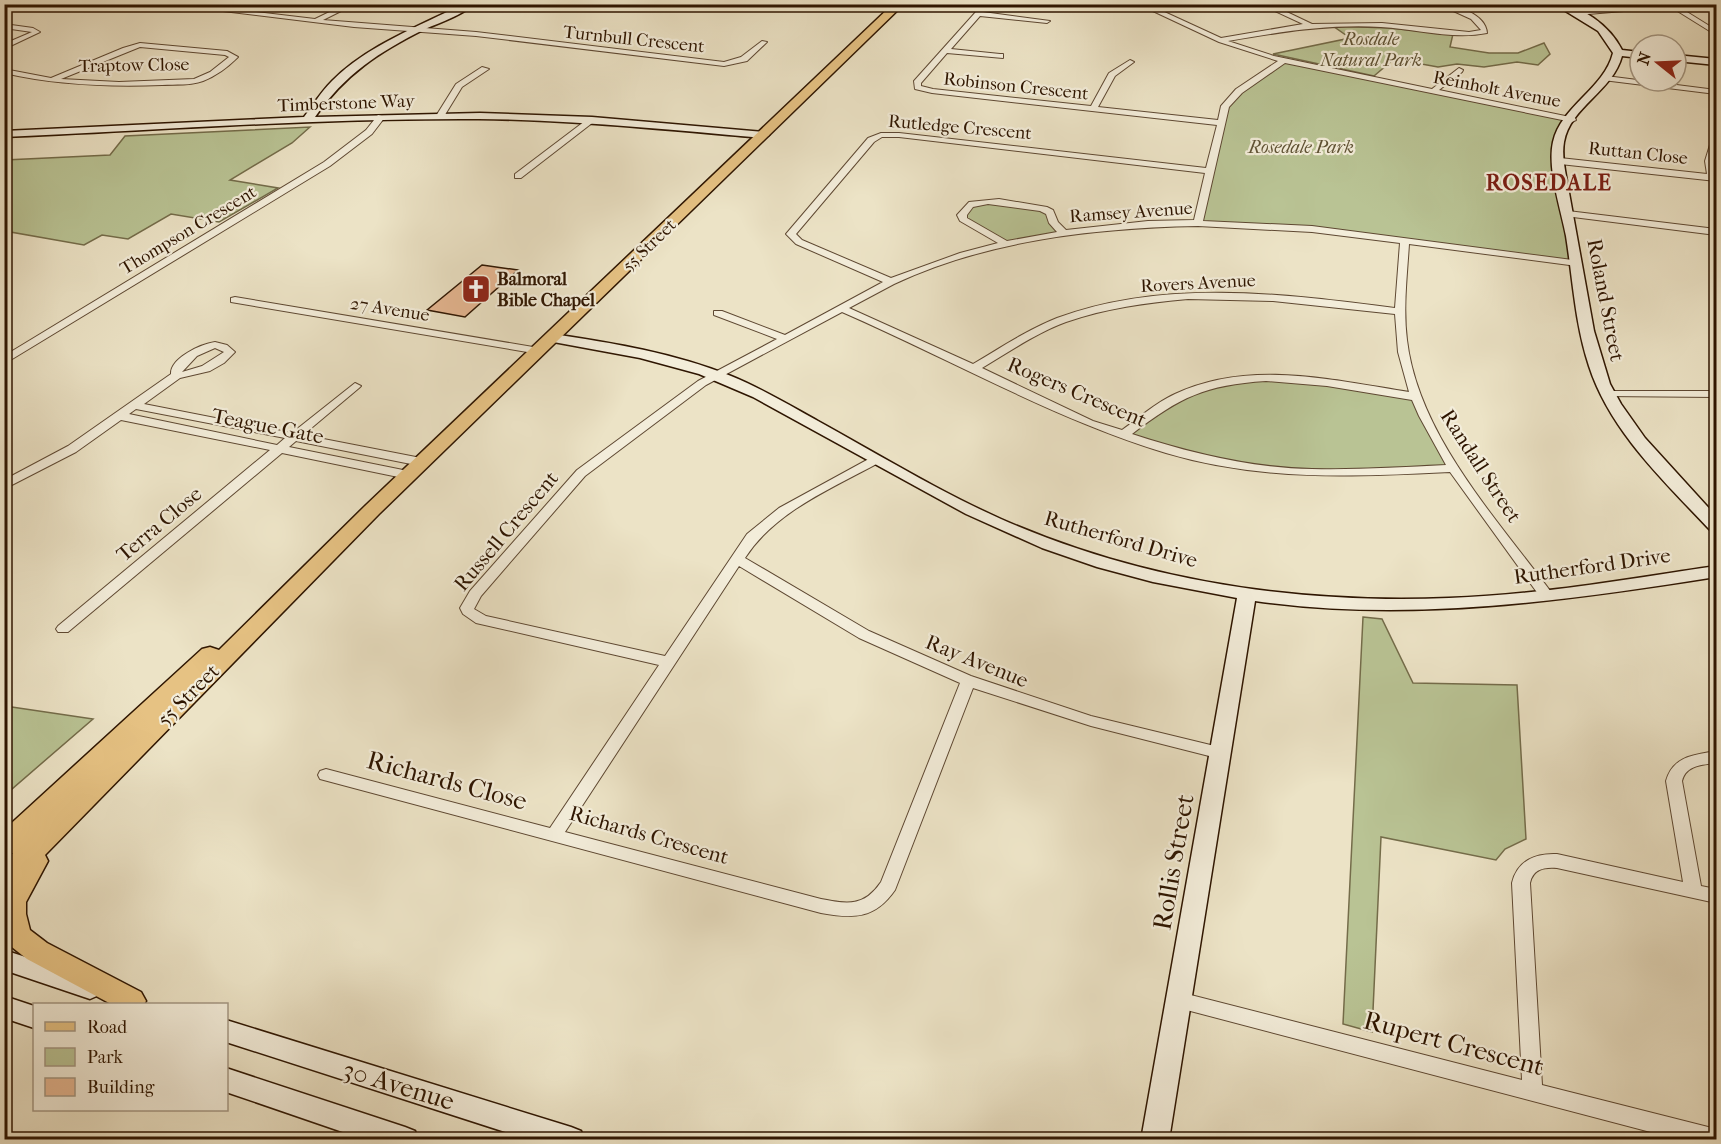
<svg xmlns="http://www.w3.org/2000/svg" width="1721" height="1144" viewBox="0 0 1721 1144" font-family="'IM FELL French Canon',serif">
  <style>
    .green { fill: #b9c394; stroke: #746c4a; stroke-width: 1.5 }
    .building { fill: #e6b792; stroke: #2e1500; stroke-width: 1.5 }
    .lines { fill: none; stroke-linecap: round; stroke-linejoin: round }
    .street-casing { stroke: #5e4832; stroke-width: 2 }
    .secondary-casing { stroke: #2e1500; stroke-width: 3 }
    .primary-casing { stroke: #2e1500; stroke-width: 3 }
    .street { fill: #f3edda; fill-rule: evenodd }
    .secondary { fill: #f3edda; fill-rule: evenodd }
    .primary { fill: #e6c283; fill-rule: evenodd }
    .labels { text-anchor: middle; stroke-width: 4.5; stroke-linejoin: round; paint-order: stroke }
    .far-street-label { font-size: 18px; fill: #2e1500; stroke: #f3edda }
    .far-park-label { font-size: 18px; font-style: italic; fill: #5f5234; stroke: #f3edda }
    .far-poi-label { font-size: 18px; font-weight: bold; fill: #2e1500; stroke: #f3edda; text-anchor: start }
    .street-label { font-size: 21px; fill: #2e1500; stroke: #f3edda }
    .far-district-label { font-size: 22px; font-weight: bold; letter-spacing: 1.5px; fill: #7a1f14; stroke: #f3edda }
    .near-street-label { font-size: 26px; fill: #2e1500; stroke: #f3edda }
  </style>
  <rect width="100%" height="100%" fill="#ece3c6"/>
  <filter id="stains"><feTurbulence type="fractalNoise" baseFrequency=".00333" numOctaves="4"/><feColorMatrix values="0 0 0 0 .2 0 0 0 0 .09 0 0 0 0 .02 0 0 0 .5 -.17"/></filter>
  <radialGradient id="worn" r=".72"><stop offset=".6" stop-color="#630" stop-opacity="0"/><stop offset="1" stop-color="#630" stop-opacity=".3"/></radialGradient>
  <g class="green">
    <path d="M1333,26L1388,28L1453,34L1450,47L1489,53H1518L1544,43L1550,54L1538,65L1517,62L1484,67L1457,64L1438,67L1394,59L1374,76L1273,54L1350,38Z"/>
    <path d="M1283,61L1572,120L1560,136L1577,263L1291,227L1198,223L1229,101Z"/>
    <path d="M310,127L292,143L230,180L278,188L219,222L171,214L128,239L102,235L84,245L5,231V160L110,155L125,136Z"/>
    <path d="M978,202L1044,210L1063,233L1006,244L966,221L962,215Z"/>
    <path d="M1273,378L1416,397L1454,468L1360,473L1237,465L1122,436L1198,388Z"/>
    <path d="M1363,617L1382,619L1413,683L1517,685L1526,839L1505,849L1496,860L1381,837L1372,1032L1343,1024Z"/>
    <path d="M5,706L93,719L5,795Z"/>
  </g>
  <path class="building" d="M482,265L518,270L465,317L427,310Z"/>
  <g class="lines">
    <g class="street-casing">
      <g id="street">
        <path d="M165,4H190L315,19L346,4H355L323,20L476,32L724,62L741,57L762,41L767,42L747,61L724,66L476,36L354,27Z"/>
        <path d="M983,4H990L983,12L1050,21L1047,23L980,16L951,49L1000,54H1003V58L947,53L921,83V86L933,89L1091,106L1109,73L1130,60L1134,62L1115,76L1098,107L1218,120L1221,106L1236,89L1278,61L1219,42L1138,4H1147L1221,38L1303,24L1260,4H1270L1312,24L1382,23L1469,32L1481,30L1471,19L1438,4C1455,4 1486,14 1487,33C1453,40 1416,29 1381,27C1329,24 1280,32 1228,41L1274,56L1432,89L1459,68L1463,70L1462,72L1439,90L1575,118L1576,120L1572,122L1285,63L1242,93L1229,107L1203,221L1312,226L1580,261V265L1577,266L1409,244C1407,276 1403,308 1407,340C1418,434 1496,518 1551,592L1553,595L1551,598H1541L1450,472C1355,477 1259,481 1166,453C1054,419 950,359 842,312L706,385L585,476L481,596L474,609L486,616L665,656L747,534L779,508L876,455L882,459L880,462C833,488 775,511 745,558L869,631L971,676L1091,716L1227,749L1229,753L1227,757L1221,759L1091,726L973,688L895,890C875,919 853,919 821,913L320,779L318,775L320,771L326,769L550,828L659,665L476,623L463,614L460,608L470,591L577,470L698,381L777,339L714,315V311H722L785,335L883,282L796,244L786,234L868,138L881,133H899L1206,168L1217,125L932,93L915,89L914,81ZM882,137H899L1205,173L1194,220L1148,221L1066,230L1058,222L1053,210L1047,207L999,199L969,202L957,215L960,221L998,243L960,253L891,278L802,240L796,234L874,142ZM988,204L1040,211L1046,214L1049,223L1057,232L1007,241L967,218V215L973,207ZM1198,226L1312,232L1400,243L1395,308C1284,294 1165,278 1057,318C1027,330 1000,348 973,364L849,308C864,300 879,292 894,284C988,240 1095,228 1198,226ZM1188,299L1273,301L1395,314L1398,352L1409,392C1332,380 1249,359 1175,394C1155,403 1139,418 1122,430L1093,421L982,368C1009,352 1036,333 1066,322C1106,308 1146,303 1188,299ZM1266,381L1327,386L1412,400L1419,416L1446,465C1402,467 1357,470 1312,469C1251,468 1190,453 1132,434C1180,397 1205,385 1266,381ZM739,566L859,638L960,683L881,882C864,907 848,904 821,899L565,832Z"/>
        <path d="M1657,4H1690L1679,7L1716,30V35L1671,7L1576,15L1573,13Z"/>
        <path d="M1708,4H1716V7L1709,5Z"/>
        <path d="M4,24L33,28L40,32L4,49V44L32,32L4,28Z"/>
        <path d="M140,43L227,51L238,57C228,67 216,76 203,81C190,86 176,84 162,85C109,87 56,85 4,73V69L51,78L123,48ZM140,47L225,55L229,57L210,72L194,79L119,82L61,79Z"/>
        <path d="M482,67L489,69L462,87L443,118H437L436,116L456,84Z"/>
        <path d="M1606,76L1716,90V94L1603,80L1602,78Z"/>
        <path d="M378,115L385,117L372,134L330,166L4,364V356L324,162L366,130Z"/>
        <path d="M589,118L596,120L521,178H515V174Z"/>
        <path d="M1713,135H1716V149L1713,161L1716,181L1560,164L1556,161L1560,158L1707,174L1705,161Z"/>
        <path d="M1568,211L1716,229V235L1565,216V212Z"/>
        <path d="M235,297L539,348L544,351L539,354L231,302V298Z"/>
        <path d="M215,342L227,345L235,352L224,363L210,371L180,378L144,404L292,433L355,383L361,386L359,388L303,435L421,458L427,462L421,466L296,441L289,447L408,471L414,475L408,479L282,453L68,632H58L56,629L58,626L270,450L121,420L76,452L4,489V480L68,446L171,374C170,358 201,344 215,342ZM215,348L224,352L202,366L182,372L197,356ZM136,409L285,438L277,445L129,414Z"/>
        <path d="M1608,391H1716V397L1604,396L1602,394Z"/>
        <path d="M1716,751V763C1702,765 1686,765 1682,781L1701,886L1716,889V903L1557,868C1544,867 1533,869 1530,883L1542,1085L1716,1129V1140H1681L1179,1008L1172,1006L1170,1000L1172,994L1179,992L1522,1080L1512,883C1517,861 1535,853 1557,854L1683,882L1666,781C1673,756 1694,755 1716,751Z"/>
      </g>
    </g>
    <g class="secondary-casing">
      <g id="secondary">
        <path d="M463,4H475C461,15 442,22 425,29C379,52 345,74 315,117L480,113L592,117L764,132L769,135L764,138C669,130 575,120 479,119C321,118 162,130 4,137V131L304,117C313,105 321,92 332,81C368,45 418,27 463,4Z"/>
        <path d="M1554,4C1581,4 1610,26 1622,50L1640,52V58L1622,56C1613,91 1570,107 1564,142C1562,153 1564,165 1566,176L1594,331L1610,384L1621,404L1645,438L1716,516V531L1710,530C1664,481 1610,431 1589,366C1575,324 1573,280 1566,236C1561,209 1547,169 1553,142C1561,106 1604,89 1613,53L1598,31Z"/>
        <path d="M1676,55L1716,59V65L1676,61Z"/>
        <path d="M553,334C613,343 674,353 731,376C761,388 789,405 818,421C878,454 938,491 1001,519C1142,581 1296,604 1449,598C1539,595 1627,579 1716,566V577C1564,601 1410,623 1255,601L1169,1140H1141L1237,598L1153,582L1097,567L1042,548L966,514L753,397L699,374L640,358L548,341L546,338Z"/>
        <path d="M4,950L99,981L102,988L99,995L90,999L4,970Z"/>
        <path d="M4,996L34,1006V1028L4,1018Z"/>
        <path d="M226,1020L571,1127L581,1131L584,1140H530L226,1042Z"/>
        <path d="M226,1068L405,1127L415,1131L418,1140H366L226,1092Z"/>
      </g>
    </g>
    <g class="primary-casing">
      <path id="primary" d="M893,4H904L379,514L45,855L48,861L26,902V914L30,930L47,943L141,992L146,1001L144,1004H111L27,959L8,944L4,937V862L13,853L4,856V830L202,649L210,647L219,650L365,506Z"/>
    </g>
    <use href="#street" class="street"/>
    <use href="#secondary" class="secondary"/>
    <use href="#primary" class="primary"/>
  </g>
  <defs>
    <g id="church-square" transform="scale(1.5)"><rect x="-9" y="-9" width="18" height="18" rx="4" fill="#8f2418" stroke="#f3edda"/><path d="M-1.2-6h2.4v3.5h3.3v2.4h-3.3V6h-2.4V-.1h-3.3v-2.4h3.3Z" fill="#fff"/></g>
  </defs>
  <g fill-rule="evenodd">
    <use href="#church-square" x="476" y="289"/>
  </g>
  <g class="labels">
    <g class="far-street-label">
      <text transform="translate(634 39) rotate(6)" y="6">Turnbull Crescent</text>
      <text transform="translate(134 65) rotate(-1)" y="6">Traptow Close</text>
      <text transform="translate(1016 86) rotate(6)" y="6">Robinson Crescent</text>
      <text transform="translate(1497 89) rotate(11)" y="6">Reinholt Avenue</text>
      <text transform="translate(346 103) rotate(-2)" y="6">Timberstone Way</text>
      <text transform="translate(960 127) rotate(5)" y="6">Rutledge Crescent</text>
      <text transform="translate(1638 153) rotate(6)" y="6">Ruttan Close</text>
      <text transform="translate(1131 212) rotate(-4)" y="6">Ramsey Avenue</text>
      <text transform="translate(188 230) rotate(-31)" y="6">Thompson Crescent</text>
      <text transform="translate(649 245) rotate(-44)" y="6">55 Street</text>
      <text transform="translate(1198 283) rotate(-3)" y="6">Rovers Avenue</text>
      <text transform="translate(390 309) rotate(9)" y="6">27 Avenue</text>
    </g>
    <g class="far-park-label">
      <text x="1371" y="45">Rosdale<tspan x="1371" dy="21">Natural Park</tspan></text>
      <text x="1301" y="153">Rosedale Park</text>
    </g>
    <g class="far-poi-label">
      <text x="497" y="285">Balmoral<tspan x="497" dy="21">Bible Chapel</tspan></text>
    </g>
    <g class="street-label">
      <text transform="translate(1606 300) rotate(79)" y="7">Roland Street</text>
      <text transform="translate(1077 392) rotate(23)" y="7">Rogers Crescent</text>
      <text transform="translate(268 426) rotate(11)" y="7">Teague Gate</text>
      <text transform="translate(1481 466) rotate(57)" y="7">Randall Street</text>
      <text transform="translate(159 524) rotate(-40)" y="7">Terra Close</text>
      <text transform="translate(506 531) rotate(-50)" y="7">Russell Crescent</text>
      <text transform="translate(1121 539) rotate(16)" y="7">Rutherford Drive</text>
      <text transform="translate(1592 566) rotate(-8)" y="7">Rutherford Drive</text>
      <text transform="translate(977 661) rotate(22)" y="7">Ray Avenue</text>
      <text transform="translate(188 695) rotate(-45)" y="7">55 Street</text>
      <text transform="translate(649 835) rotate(16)" y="7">Richards Crescent</text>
    </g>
    <g class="far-district-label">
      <text x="1549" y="190">ROSEDALE</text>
    </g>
    <g class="near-street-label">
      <text transform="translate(447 780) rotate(15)" y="9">Richards Close</text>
      <text transform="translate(1173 862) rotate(-80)" y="9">Rollis Street</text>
      <text transform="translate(1454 1043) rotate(15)" y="9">Rupert Crescent</text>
      <text transform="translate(399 1085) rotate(17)" y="9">30 Avenue</text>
    </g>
  </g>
  <rect width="1721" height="1144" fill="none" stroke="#ece3c6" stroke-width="24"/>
  <rect x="6" y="6" width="1709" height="1132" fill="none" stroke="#2e1500" stroke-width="3"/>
  <rect x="12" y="12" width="1697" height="1120" fill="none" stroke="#2e1500" stroke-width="1.5"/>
  <rect x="33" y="1003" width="195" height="108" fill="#f3edda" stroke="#a49783" stroke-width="1.5"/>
  <rect x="45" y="1022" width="30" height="9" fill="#e6c283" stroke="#a49783" stroke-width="1.5"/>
  <text x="87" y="1033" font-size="18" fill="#2e1500">Road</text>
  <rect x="45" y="1048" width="30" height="18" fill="#b9c394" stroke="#a49783" stroke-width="1.5"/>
  <text x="87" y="1063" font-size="18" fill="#2e1500">Park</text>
  <rect x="45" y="1078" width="30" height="18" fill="#e6b792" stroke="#a49783" stroke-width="1.5"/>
  <text x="87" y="1093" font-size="18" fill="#2e1500">Building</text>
  <g transform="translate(1658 63) rotate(288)"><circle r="28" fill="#f3edda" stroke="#a49783" stroke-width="1.5"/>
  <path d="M0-4.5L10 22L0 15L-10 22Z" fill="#8f2418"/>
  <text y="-9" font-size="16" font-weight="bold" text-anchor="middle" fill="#2e1500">N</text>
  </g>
  <rect width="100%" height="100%" filter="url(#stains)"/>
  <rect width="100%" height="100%" fill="url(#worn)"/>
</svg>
